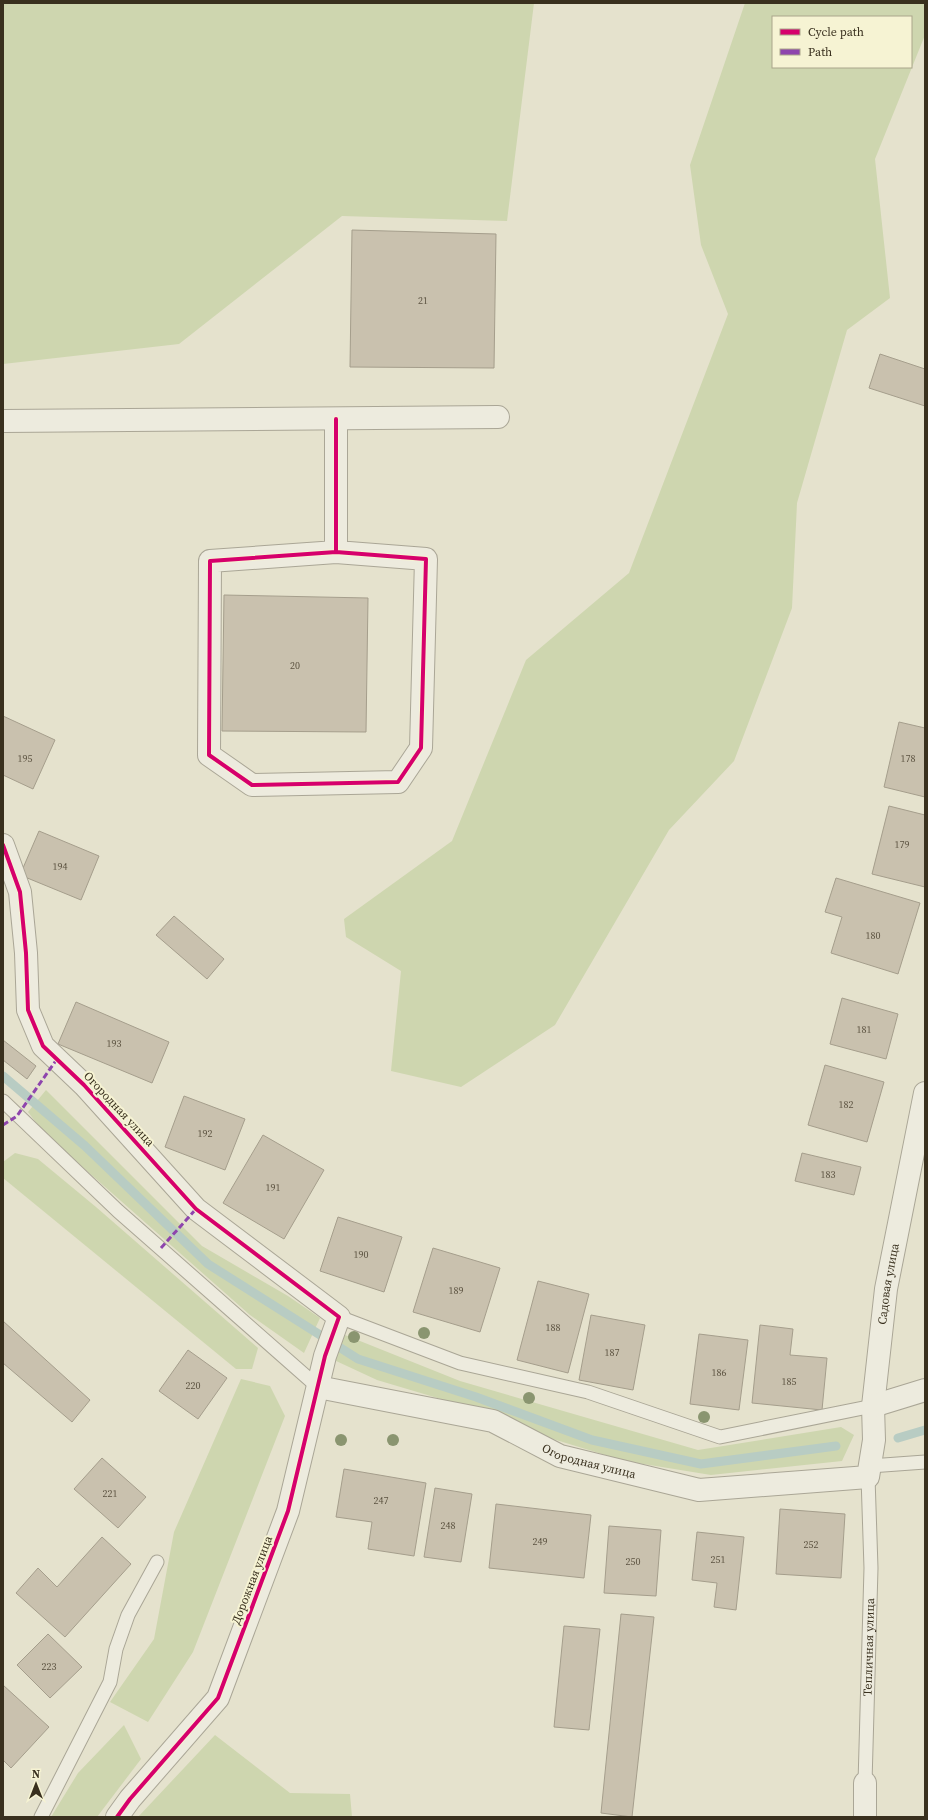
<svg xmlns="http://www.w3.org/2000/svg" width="928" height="1820" viewBox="0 0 928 1820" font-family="'Source Serif 4',serif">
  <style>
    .green { fill: #ced6af; fill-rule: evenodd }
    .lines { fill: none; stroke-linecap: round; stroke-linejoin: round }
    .stream { stroke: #b8ccc3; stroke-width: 9 }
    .building { fill: #c9c1ae; stroke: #a59e8c }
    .lane-casing { stroke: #aaa696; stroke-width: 15 }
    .street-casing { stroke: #aaa696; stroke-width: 24 }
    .lane { stroke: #edebde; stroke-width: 13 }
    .street { stroke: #edebde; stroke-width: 22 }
    .quiet { stroke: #8e44ad; stroke-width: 3; stroke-dasharray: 6 3; stroke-linecap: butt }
    .cycleway-casing { stroke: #f6f3d3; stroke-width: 6 }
    .cycleway { stroke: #d6006c; stroke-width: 4 }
    .tree { fill: #8a9570 }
    .labels { text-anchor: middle; stroke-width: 4; stroke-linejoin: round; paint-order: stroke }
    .number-label { font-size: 10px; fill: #5d5442 }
    .street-label { font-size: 12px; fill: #39301e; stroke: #f6f3d3 }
  </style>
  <rect width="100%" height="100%" fill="#e5e2cd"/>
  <g class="green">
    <path d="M3,3H534L507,221L342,216L179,344L3,364Z"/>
    <path d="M745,3H925V35L875,159L890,298L847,330L797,503L792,608L734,761L669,830L555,1025L461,1087L391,1071L401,971L346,937L344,919L452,841L526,660L629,573L728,314L701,245L690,165ZM773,17H911V67H773Z"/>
    <path d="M46,1090L202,1246L288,1296L320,1318L304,1353L250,1315L44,1133L28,1112Z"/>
    <path d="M15,1153L38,1159L96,1207L258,1348L252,1369H236L3,1178V1162Z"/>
    <path d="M345,1335L460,1381L698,1450L841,1427L854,1435L842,1461L711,1475L625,1461L543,1436L481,1411L377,1380L334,1360Z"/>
    <path d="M241,1379L270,1386L285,1416L193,1652L148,1722L110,1702L154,1639L174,1532Z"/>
    <path d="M124,1725L141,1759L97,1817H51L78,1773Z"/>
    <path d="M215,1735L290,1793L350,1794L352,1817H138Z"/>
  </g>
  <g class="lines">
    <g class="stream">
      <path d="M3,1076L85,1146L208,1264L358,1359L476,1397L592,1440L701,1464L836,1446"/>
      <path d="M898,1438L925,1430"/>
    </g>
  </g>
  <g class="building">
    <path d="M352,230L496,234L494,368L350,367Z"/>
    <path d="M880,354L925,369V406L869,388Z"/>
    <path d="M224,595L368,598L366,732L222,731Z"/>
    <path d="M3,716L55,740L33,789L3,775Z"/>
    <path d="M899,722L925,728V797L884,787Z"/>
    <path d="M889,806L925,815V887L872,874Z"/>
    <path d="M39,831L99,856L81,900L20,875Z"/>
    <path d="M836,878L920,903L898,974L831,953L842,917L825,912Z"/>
    <path d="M174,916L224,959L207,979L156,935Z"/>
    <path d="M842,998L898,1014L886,1059L830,1044Z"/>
    <path d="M76,1002L169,1042L152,1083L58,1044Z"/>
    <path d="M3,1040L36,1066L27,1079L3,1060Z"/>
    <path d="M825,1065L884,1082L867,1142L808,1125Z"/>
    <path d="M184,1096L245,1119L225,1170L165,1147Z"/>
    <path d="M263,1135L324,1170L284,1239L223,1203Z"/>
    <path d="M802,1153L861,1167L854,1195L795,1181Z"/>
    <path d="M338,1217L402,1237L384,1292L320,1271Z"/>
    <path d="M433,1248L500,1268L480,1332L413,1312Z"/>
    <path d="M538,1281L589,1294L568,1373L517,1360Z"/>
    <path d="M591,1315L645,1325L633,1390L579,1380Z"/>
    <path d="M3,1321L90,1400L72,1422L3,1363Z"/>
    <path d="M760,1325L793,1329L790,1355L827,1358L822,1410L752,1403Z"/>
    <path d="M699,1334L748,1340L739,1410L690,1404Z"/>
    <path d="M188,1350L227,1378L198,1419L159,1391Z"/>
    <path d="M102,1458L146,1497L118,1528L74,1489Z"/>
    <path d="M344,1469L426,1483L414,1556L368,1549L372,1522L336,1517Z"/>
    <path d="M435,1488L472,1494L461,1562L424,1557Z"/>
    <path d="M496,1504L591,1515L584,1578L489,1568Z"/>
    <path d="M780,1509L845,1514L841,1578L776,1574Z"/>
    <path d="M609,1526L661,1530L656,1596L604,1593Z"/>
    <path d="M697,1532L744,1537L736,1610L714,1607L717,1583L692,1580Z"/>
    <path d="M102,1537L131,1564L65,1637L16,1593L38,1568L57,1587Z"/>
    <path d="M621,1614L654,1617L632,1817L601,1813Z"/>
    <path d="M564,1626L600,1629L589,1730L554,1727Z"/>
    <path d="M48,1634L82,1667L50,1698L17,1665Z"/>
    <path d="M3,1685L49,1727L11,1768L3,1760Z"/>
  </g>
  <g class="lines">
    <g class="lane-casing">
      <g id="lane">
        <path d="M3,1101L118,1211L318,1387"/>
        <path d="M339,1317L460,1363L588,1392L720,1437L873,1406"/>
        <path d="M870,1466L925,1462"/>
        <path id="s1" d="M865,1783L871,1568L868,1477"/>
        <path d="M41,1817L110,1682L116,1649L128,1615L157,1562"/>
      </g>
    </g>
    <g class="street-casing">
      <g id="street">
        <path d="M336,419V552L426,559L421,748L398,782L252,785L209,755L210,561L336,552"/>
        <path d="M3,421L498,417"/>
        <path d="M3,845L20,892L26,953L28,1010L43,1046L84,1085L196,1209L339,1317L325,1356L288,1511L218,1698L130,1799L117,1817"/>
        <path id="s2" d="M318,1387L493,1421L560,1456L699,1490L868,1477L874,1440L873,1406L886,1289L925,1093"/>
        <path d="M873,1406L925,1390"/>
        <path d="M865,1783V1817"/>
      </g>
    </g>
    <use href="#lane" class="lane"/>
    <use href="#street" class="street"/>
    <g class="quiet">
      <path d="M3,1125L17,1116L57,1059"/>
      <path d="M161,1248L196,1209"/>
    </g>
    <g class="cycleway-casing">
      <g id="cycleway">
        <path d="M336,419V552L426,559L421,748L398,782L252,785L209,755L210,561L336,552"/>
        <path d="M3,845L20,892L26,953L28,1010L43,1046L84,1085L196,1209L339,1317L325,1356L288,1511L218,1698L130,1799L117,1817"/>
      </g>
    </g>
    <use href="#cycleway" class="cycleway"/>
  </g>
  <g class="tree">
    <circle cx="424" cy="1333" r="6"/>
    <circle cx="354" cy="1337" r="6"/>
    <circle cx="529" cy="1398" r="6"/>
    <circle cx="704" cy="1417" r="6"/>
    <circle cx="341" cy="1440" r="6"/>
    <circle cx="393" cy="1440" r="6"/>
  </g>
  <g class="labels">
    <g class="number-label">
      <text x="423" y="304">21</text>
      <text x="295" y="669">20</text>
      <text x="25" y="762">195</text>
      <text x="908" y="762">178</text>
      <text x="902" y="848">179</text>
      <text x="60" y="870">194</text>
      <text x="873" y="939">180</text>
      <text x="864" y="1033">181</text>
      <text x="114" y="1047">193</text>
      <text x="846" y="1108">182</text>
      <text x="205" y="1137">192</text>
      <text x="828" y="1178">183</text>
      <text x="273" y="1191">191</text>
      <text x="361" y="1258">190</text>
      <text x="456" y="1294">189</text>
      <text x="553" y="1331">188</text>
      <text x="612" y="1356">187</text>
      <text x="719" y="1376">186</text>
      <text x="789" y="1385">185</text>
      <text x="193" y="1389">220</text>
      <text x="110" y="1497">221</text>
      <text x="381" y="1504">247</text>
      <text x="448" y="1529">248</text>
      <text x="540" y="1545">249</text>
      <text x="811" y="1548">252</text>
      <text x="718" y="1563">251</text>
      <text x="633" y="1565">250</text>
      <text x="49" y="1670">223</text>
    </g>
    <g class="street-label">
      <text transform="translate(119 1109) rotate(47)" y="4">Огородная улица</text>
      <text dy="4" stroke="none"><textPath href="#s2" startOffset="761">Садовая улица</textPath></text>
      <text dy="4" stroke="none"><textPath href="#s2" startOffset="283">Огородная улица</textPath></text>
      <text transform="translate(252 1580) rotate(-69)" y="4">Дорожная улица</text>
      <text dy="4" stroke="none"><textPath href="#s1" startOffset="136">Тепличная улица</textPath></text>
    </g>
  </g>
  <rect width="928" height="1820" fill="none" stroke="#39301e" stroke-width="8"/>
  <rect x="772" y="16" width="140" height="52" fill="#f6f3d3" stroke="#aaa58b"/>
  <rect x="780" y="29" width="20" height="6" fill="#d6006c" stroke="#aaa58b"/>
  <text x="808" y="36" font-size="12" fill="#39301e">Cycle path</text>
  <rect x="780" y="49" width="20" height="6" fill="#8e44ad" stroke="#aaa58b"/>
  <text x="808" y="56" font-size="12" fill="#39301e">Path</text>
  <g transform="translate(36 1784)" stroke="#f6f3d3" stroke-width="3" paint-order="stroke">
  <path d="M0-3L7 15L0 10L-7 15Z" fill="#39301e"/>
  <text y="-6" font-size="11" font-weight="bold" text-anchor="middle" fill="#39301e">N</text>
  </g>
</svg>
